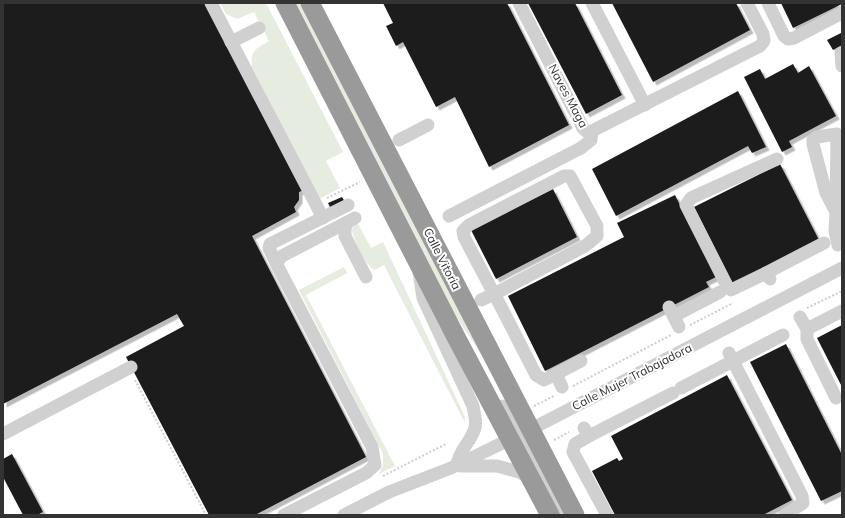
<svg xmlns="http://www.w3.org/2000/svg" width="845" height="518" viewBox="0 0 845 518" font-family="Mulish,sans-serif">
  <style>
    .green { fill: #e6ecdf }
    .building { fill: #1a1a1a; filter: url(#shadow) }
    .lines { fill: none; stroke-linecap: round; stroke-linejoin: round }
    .path { stroke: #cdcdcd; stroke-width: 2; stroke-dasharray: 2 2; stroke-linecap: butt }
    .minor { stroke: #d0d0d0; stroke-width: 13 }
    .highway { stroke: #9a9a9a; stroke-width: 19 }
    .labels { text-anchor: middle; stroke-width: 4; stroke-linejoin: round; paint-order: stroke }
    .street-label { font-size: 12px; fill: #333; stroke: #fff }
  </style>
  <defs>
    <filter id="shadow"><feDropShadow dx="3.5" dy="3.5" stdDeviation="0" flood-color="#0004"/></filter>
  </defs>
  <rect width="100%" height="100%" fill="#fff"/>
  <g class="green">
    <path d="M220,3H266L343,152L326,161L340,188L319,199L252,67C250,50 256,49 269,41L254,12L237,19L226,14Z"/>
    <path d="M294,3H301L484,358L452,311Z"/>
    <path d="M357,222L371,248L383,242L465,417V423L384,265L375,270C365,266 355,241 352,231L353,227Z"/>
    <path d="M344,267L347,273L306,295L395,466L379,474L383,465V454L299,290Z"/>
  </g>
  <g class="building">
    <path d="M3,3H206L304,190L299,192V200L294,207L296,212L252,236L366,457L255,515H209L126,357L184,326L177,314L3,404Z"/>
    <path d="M383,3H507L569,125L489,167L455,97L436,107L403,42L396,46L386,26L393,23Z"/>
    <path d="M528,3H575L622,95L586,114Z"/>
    <path d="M612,3H736L750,30L653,82Z"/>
    <path d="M781,3H842V4L793,28Z"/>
    <path d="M841,33L842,45L833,50L827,40Z"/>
    <path d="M793,64L798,73L809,66L836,116L789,141L792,147L782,152L744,77L760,69L765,79Z"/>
    <path d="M738,91L766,147L752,153L748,146L616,216L592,169Z"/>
    <path d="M780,164L819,240L733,284L694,207Z"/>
    <path d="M553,189L577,237L496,279L471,230Z"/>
    <path d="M675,195L716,277L706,282L709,287L545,371L508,296L624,237L617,223Z"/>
    <path d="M342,197L345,202L331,209L328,203Z"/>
    <path d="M842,325V387L817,338Z"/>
    <path d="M786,344L842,455V491L821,501L750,362Z"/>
    <path d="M727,375L792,500L763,515H615L592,471L617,458L619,461L623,459L611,436Z"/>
    <path d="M12,454L43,512L37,515H23L3,477V459Z"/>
  </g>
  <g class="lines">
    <g class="path">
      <path d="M327,198L360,182"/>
      <path d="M807,308L842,291"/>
      <path d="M690,325L733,303"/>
      <path d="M135,380L206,515"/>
      <path d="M573,386L671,335"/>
      <path d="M534,406L554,396"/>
      <path d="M554,440L569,432"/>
      <path d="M383,476L446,444"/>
      <path d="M263,515L273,510"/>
    </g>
    <g class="minor">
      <path d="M211,3L323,218"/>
      <path d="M519,3L583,128L587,132L592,131L760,46L764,41L763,34L747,3"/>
      <path d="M592,3L645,105"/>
      <path d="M768,3L784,36L788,39L794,38L842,13"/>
      <path d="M231,42L259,28"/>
      <path d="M841,53L842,66"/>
      <path d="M399,140L428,125"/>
      <path d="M836,212L837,134L817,137L813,140V144L826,193L836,212L835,231L838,245"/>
      <path d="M449,216L581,148L591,140L592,131"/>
      <path d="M347,223L345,228V236L366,277"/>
      <path d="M278,267L269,248L270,244L348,205"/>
      <path d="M419,272L423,298L473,406C474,413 477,421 475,428C471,442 459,450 457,465"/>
      <path d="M766,273L731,290L727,286L686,205L691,198L777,159"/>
      <path d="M770,279L766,273L824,243"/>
      <path d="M481,300L494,294L585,246L597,236V226L570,176H564L469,225L463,231L464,237L494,294L498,301L536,375L544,380L556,374L562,387"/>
      <path d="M669,307L679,327"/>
      <path d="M674,316L720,292"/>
      <path d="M800,317L807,329L842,311"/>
      <path d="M807,329V339L836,398"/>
      <path d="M729,353L802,496L803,503L785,515"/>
      <path d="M556,374L581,361"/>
      <path d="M681,388L783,335"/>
      <path d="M502,406C510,421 513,424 529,429"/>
      <path d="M584,428L589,436L575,444L573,452L607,515"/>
      <path d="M3,434L131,367"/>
      <path d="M589,436L673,393"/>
      <path d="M509,439L519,441L525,444L565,515"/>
      <path d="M460,466H497L519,472L531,479"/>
      <path d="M284,515L366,473L375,465L372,447L278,267L277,262L282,256L355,218"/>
      <path d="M344,515L389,492L451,468L541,424L842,268"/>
    </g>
    <g class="highway">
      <path d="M285,3L456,337L550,515"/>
      <path d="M310,3L575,515"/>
    </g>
  </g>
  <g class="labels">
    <g class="street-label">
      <text transform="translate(568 96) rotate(62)" y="4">Naves Maga</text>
      <text transform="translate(442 259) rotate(63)" y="4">Calle Vitoria</text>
      <text transform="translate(632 377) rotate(-27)" y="4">Calle Mujer Trabajadora</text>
    </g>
  </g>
  <rect width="845" height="518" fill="none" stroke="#333333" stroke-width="8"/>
</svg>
